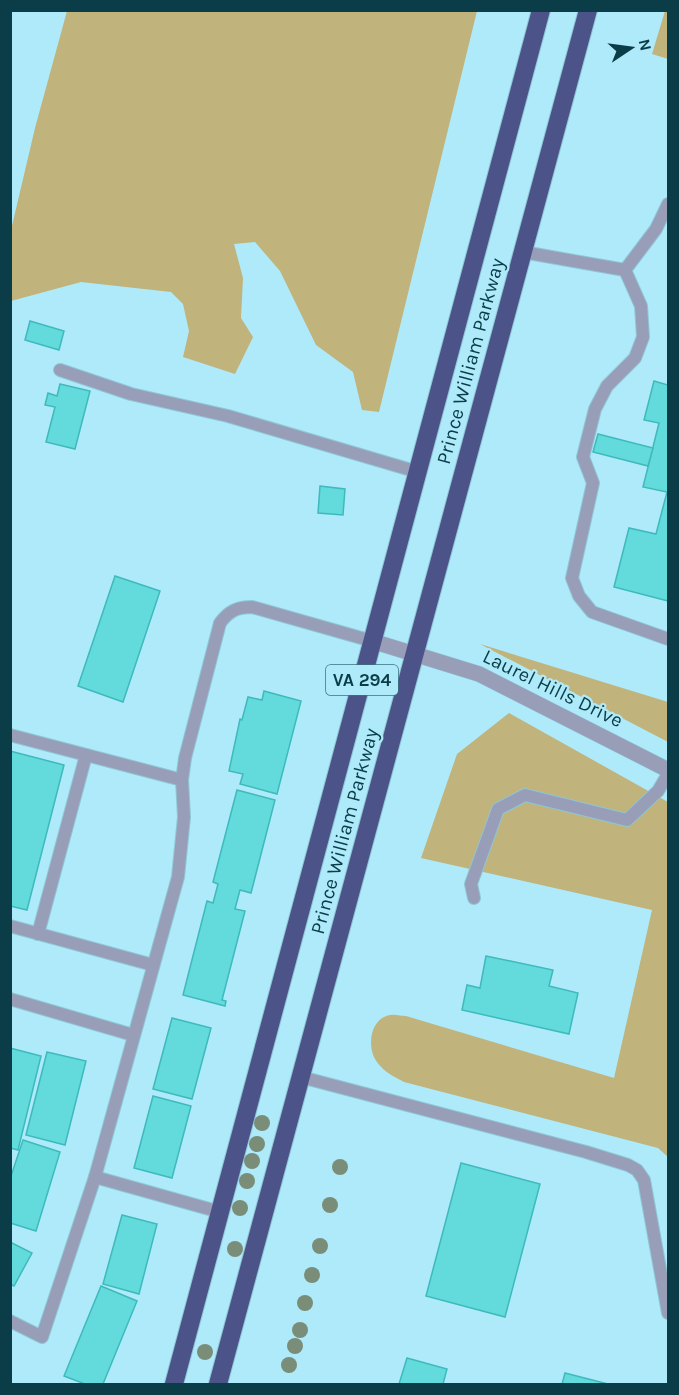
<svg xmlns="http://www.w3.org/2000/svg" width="679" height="1395" viewBox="0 0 679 1395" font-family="Karla,sans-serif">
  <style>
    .green { fill: #c0b37b }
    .building { fill: #63dadc; stroke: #3ebabc; stroke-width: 1.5 }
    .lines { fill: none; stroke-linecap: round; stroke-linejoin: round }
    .lane-casing { stroke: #8ec7d6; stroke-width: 14 }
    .street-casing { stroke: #8ec7d6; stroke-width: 16 }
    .highway-casing { stroke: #8ec7d6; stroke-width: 20 }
    .lane { stroke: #999eb8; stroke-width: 12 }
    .street { stroke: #999eb8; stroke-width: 15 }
    .highway { stroke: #4c5388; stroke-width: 18 }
    .tree { fill: #798d78 }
    .labels { text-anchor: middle; stroke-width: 4.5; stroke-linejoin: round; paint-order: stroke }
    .shield { fill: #afeafa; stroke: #3c717d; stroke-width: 1.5 }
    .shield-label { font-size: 18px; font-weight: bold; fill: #0b3d48 }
    .street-label { font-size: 20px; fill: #0b3d48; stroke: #afeafa }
  </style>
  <rect width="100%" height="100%" fill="#afeafa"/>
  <g class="green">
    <path d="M67,11H477L379,412L362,410L353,372L316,345L280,271L255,242L234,244L243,278L241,318L253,337L235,374L183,357L189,331L183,304L171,292L81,282L11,301V230L35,128Z"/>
    <path d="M665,11H668V59L652,54Z"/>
    <path d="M480,644L668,702V742Z"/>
    <path d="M509,713L668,802V1157L658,1148L404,1082C393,1076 384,1072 377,1062C366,1048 370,1017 391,1015C395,1014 401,1016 406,1016L614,1078L652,910L421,858L457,754Z"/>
  </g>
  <g class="building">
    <path d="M30,321L64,331L59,350L25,340Z"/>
    <path d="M654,381L668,385V601L614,587L629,528L656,534L667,492L643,487L659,423L644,420Z"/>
    <path d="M60,384L90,391L75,449L46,442L55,407L45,405L48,393L57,396Z"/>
    <path d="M598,434L653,448L648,466L593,452Z"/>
    <path d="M320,486L345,489L343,515L318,513Z"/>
    <path d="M115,576L160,591L123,702L78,686Z"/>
    <path d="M264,691L301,701L277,794L240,784L243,774L229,771L240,719L242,720L248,697L262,700Z"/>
    <path d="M10,751L64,765L27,910L10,906Z"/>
    <path d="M237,790L275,800L251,893L240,890L235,909L245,911L222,1000L226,1001L225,1006L183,995L207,901L213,903L218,884L213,882Z"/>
    <path d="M486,956L553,970L549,986L578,993L569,1034L462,1010L467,985L480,988Z"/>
    <path d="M172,1018L211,1028L192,1099L153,1089Z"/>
    <path d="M10,1048L41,1056L18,1150L10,1148Z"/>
    <path d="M47,1052L86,1061L65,1145L26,1135Z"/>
    <path d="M153,1096L191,1106L172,1178L134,1168Z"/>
    <path d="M23,1140L60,1152L36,1231L10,1223V1179Z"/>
    <path d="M461,1163L540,1184L505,1317L426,1296Z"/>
    <path d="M122,1215L157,1224L139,1294L103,1284Z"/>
    <path d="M10,1242L32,1253L14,1286L10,1284Z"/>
    <path d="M101,1286L137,1301L103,1384H85L64,1376Z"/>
    <path d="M407,1358L447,1369L443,1384H399Z"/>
    <path d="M565,1373L608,1384H562Z"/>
  </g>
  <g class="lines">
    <g class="lane-casing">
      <g id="lane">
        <path d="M523,252L625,270"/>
        <path d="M625,270L641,306L643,337L635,358L607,386L595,409L583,457L593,483L572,578L579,596L592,612L668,639"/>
        <path d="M625,270L656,229L668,204"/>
        <path d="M60,370L131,394L228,416L418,472"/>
        <path d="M10,735L182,780"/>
        <path d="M474,898L471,884L498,809L525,795L627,820L658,791L668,774"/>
        <path d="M10,926L153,965"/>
        <path d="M38,934L86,755"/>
        <path d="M10,999L133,1035"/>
        <path d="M301,1077L586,1152L628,1165L637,1170L644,1180L668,1313"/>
        <path d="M95,1177L220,1212"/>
        <path d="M10,1321L42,1337L95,1177L178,877L184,817L182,780L185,758L220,623C229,611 237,607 252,607L372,641"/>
      </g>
    </g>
    <g class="street-casing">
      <path id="street" d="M372,641L479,674L668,770"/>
    </g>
    <g class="highway-casing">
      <g id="highway">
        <path d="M174,1384L541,10"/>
        <path d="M218,1384L588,10"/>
      </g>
    </g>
    <use href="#lane" class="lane"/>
    <use href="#street" class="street"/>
    <use href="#highway" class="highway"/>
  </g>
  <g class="tree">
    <circle cx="262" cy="1123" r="8"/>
    <circle cx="257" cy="1144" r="8"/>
    <circle cx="252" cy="1161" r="8"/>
    <circle cx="340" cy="1167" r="8"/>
    <circle cx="247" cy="1181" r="8"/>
    <circle cx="330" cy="1205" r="8"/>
    <circle cx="240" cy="1208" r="8"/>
    <circle cx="320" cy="1246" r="8"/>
    <circle cx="235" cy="1249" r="8"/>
    <circle cx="312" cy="1275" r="8"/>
    <circle cx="305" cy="1303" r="8"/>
    <circle cx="300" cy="1330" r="8"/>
    <circle cx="295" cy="1346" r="8"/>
    <circle cx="205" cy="1352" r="8"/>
    <circle cx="289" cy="1365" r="8"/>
  </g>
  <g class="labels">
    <rect class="shield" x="326" y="665" width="72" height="30" rx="4.5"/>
    <g class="shield-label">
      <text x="362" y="686">VA 294</text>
    </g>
    <g class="street-label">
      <text transform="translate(470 361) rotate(-75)" y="7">Prince William Parkway</text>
      <text transform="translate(553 688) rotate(26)" y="7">Laurel Hills Drive</text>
      <text transform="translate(344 831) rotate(-75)" y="7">Prince William Parkway</text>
    </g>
  </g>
  <rect width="679" height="1395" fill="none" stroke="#0b3d48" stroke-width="24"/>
  <g transform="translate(631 48) rotate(77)" stroke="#afeafa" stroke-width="4.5" paint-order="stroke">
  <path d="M0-4.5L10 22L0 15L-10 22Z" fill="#0b3d48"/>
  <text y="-9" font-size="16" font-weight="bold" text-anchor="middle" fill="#0b3d48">N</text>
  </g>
</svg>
